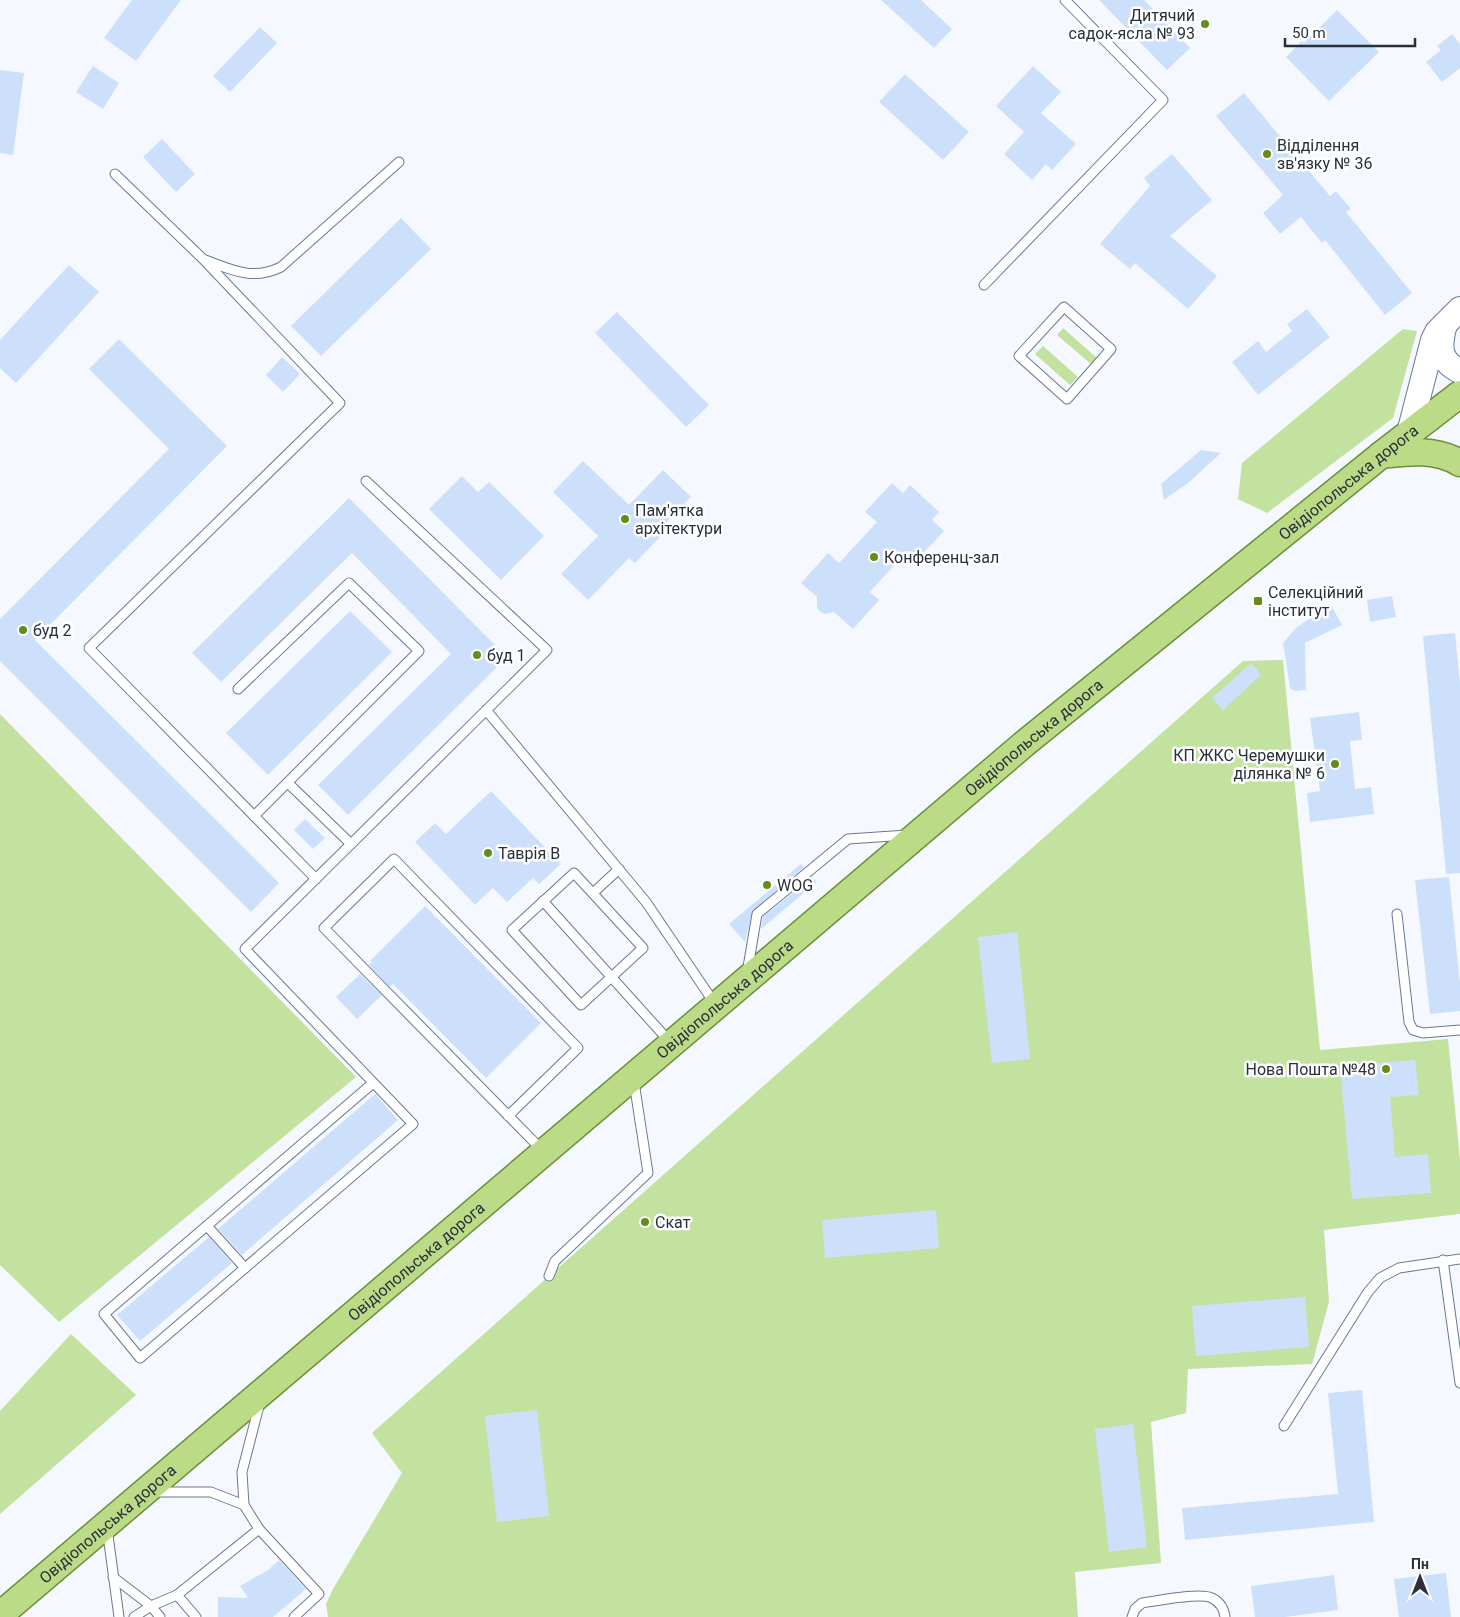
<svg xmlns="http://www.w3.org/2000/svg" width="1460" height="1617" viewBox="0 0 1460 1617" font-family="Roboto,sans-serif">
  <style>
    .green { fill: #c3e19f }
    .building { fill: #cde0fb }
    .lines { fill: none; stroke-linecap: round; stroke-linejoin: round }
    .lane-casing { stroke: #687993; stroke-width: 11 }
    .secondary-casing { stroke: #687993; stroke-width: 26 }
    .primary-casing { stroke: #6b9038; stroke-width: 29 }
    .lane { stroke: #fff; stroke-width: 9 }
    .secondary { stroke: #fff; stroke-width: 24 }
    .primary { stroke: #bcdb87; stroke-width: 26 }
    .poi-dot { fill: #648c19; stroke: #fff; stroke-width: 2 }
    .labels { text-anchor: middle; stroke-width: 5; stroke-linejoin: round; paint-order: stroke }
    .poi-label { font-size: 16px; fill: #29303b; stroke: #fff; text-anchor: start }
    .street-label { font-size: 16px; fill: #29303b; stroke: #fff }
  </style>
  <rect width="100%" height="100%" fill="#f5f9ff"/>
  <g class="green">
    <path d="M1063,328L1097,358L1091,364L1057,335Z"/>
    <path d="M1403,329L1417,331L1393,418L1267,513L1238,499L1242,463Z"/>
    <path d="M1043,346L1078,377L1070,385L1035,354Z"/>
    <path d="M1283,660L1320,1050L1448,1039L1460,1159V1214L1324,1230L1329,1302L1312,1364L1188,1369L1186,1413L1151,1422L1161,1563L1075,1572L1078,1617H328L326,1604L333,1589L402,1473L372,1433L1243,661Z"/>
    <path d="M0,714L356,1077L59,1322L0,1265Z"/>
    <path d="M71,1334L136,1395L0,1514V1411Z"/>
  </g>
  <g class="building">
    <path d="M132,0H181L136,61L104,38Z"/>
    <path d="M881,0H921L952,29L934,48Z"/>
    <path d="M1099,0H1144L1190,48L1167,70Z"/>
    <path d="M1337,10L1379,52L1329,101L1286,57L1302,41L1304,43Z"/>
    <path d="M260,27L277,43L230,92L213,76Z"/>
    <path d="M1452,34L1460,44V68L1442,82L1426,62L1441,50L1437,46Z"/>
    <path d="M93,66L119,83L103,109L76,92Z"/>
    <path d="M1033,66L1061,92L1041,113L1076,144L1052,170L1046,164L1032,180L1004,154L1024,132L996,106Z"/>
    <path d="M0,70L24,73L13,155L0,153Z"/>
    <path d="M905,74L969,132L943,160L879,102Z"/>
    <path d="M1244,93L1330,196L1336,191L1351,209L1346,212L1412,293L1385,315L1325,240L1322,243L1301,217L1280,234L1263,213L1283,195L1216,116Z"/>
    <path d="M162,139L195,174L176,192L143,157Z"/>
    <path d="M1172,154L1212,200L1170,236L1217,276L1188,309L1135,263L1130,269L1100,244L1150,186L1144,178Z"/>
    <path d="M401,218L431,249L321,356L291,326Z"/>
    <path d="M69,265L99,292L16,383L0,368V340Z"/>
    <path d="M1307,309L1330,337L1258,395L1232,362L1258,341L1266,352L1292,331L1287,324Z"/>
    <path d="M617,312L709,405L686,427L595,333Z"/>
    <path d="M119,339L227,446L35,640L279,883L251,912L0,661V619L169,449L89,369Z"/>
    <path d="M282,357L300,374L283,392L266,375Z"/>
    <path d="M1201,450L1221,453L1188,483L1164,500L1161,484Z"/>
    <path d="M583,461L629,505L663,470L691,497L657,532L661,536L635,563L629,558L588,600L561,574L598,536L553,492Z"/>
    <path d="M462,476L478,492L489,482L544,536L501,580L429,509Z"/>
    <path d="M892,483L903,493L910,485L939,512L932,520L944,531L917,560L907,551L870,592L879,600L853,629L834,612L825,614L820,612L817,607V597L801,583L828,553L839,563L877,522L865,512Z"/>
    <path d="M349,498L507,657L348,815L318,785L451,654L352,553L221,682L192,653Z"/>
    <path d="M1392,596L1396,617L1370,622L1367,600Z"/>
    <path d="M1331,605L1342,625L1305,643L1306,690L1295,691L1290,688L1283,643L1297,627Z"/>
    <path d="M350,611L392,652L268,775L226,733Z"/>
    <path d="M1455,633L1460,683V873L1446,874L1423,636Z"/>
    <path d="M1251,663L1261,675L1223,710L1212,698Z"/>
    <path d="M1359,712L1362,740L1350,741L1355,789L1371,787L1374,814L1310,822L1307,793L1320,791L1310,718Z"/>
    <path d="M491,791L561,864L539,884L533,878L507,902L493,888L475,905L415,842L435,823L446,834Z"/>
    <path d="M305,819L325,838L313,849L294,830Z"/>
    <path d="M801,864L804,867L753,910L745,942L729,924Z"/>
    <path d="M812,877L817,882L761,929L763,917Z"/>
    <path d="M1449,877L1460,983V1011L1430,1014L1415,880Z"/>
    <path d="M425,906L541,1023L486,1078L393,984L390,987L369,965L372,962L370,961Z"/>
    <path d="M1017,932L1030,1059L992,1063L978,937Z"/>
    <path d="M360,974L382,995L357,1019L336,997Z"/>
    <path d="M1415,1060L1419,1095L1390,1097L1395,1157L1428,1154L1431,1193L1352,1199L1340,1066Z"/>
    <path d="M375,1094L398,1120L242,1255L218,1229Z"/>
    <path d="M936,1210L939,1248L825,1258L822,1220Z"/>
    <path d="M209,1237L232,1263L140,1341L117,1315Z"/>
    <path d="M1305,1297L1309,1347L1196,1356L1192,1306Z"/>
    <path d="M1362,1390L1374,1522L1185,1540L1182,1508L1338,1494L1328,1393Z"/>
    <path d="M537,1410L549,1516L497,1522L485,1416Z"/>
    <path d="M1133,1424L1147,1547L1109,1552L1095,1429Z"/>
    <path d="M279,1560L306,1589L273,1617H218V1597L248,1598L240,1586L268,1570Z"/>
    <path d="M1446,1573L1451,1617H1399L1394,1579Z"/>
    <path d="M1334,1575L1338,1610L1285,1617H1255L1251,1586Z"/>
  </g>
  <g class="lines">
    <g class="lane-casing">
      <g id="lane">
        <path d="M115,174L203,259L340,403L89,648L316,879"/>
        <path d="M205,260C232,270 253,281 281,267L399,162"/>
        <path d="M984,285L1163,100L1065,0"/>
        <path d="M1064,307L1111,349L1067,399L1019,356Z"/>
        <path d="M366,481L547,650L245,949L413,1124L140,1358L104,1314L373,1083"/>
        <path d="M238,689L349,583L419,651L254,816"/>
        <path d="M486,710L646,902L715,1004"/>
        <path d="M288,783L351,844"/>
        <path d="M574,873L643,948L581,1005L512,930Z"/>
        <path d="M593,893L619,869"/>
        <path d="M543,901L669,1041"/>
        <path d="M1397,914L1409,1022L1413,1030L1423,1033L1460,1030"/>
        <path d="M747,973L757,914L848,839L907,835"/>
        <path d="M508,1116L578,1048L394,859L324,928L542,1150"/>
        <path d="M207,1226L245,1268"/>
        <path d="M1443,1260L1460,1383"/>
        <path d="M549,1276L555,1261L648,1173L634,1082"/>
        <path d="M1284,1426L1368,1292L1380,1278L1399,1268L1460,1259"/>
        <path d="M154,1492H211L244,1505"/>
        <path d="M107,1528L119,1617"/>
        <path d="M259,1529L319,1594L294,1617"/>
        <path d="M113,1577L151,1606L160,1617"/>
        <path d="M177,1595L196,1617"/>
        <path d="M134,1617L151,1606L177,1595L259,1529L244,1505L242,1472L260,1402"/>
        <path d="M1132,1617L1135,1609L1142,1603C1158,1601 1199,1592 1212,1598C1220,1602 1224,1609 1225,1617"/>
      </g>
    </g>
    <g class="secondary-casing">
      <g id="secondary">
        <path d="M1444,328C1439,348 1440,362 1460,371"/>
        <path d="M1409,433L1433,340L1437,332L1460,309"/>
      </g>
    </g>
    <g class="primary-casing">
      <g id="primary">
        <path d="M1381,455C1409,452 1435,448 1460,463"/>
        <path id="s1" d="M0,1615L1024,744L1381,455L1460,394"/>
      </g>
    </g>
    <use href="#lane" class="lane"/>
    <use href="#secondary" class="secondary"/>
    <use href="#primary" class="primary"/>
  </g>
  <g class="poi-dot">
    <circle cx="1205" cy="24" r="5"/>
    <circle cx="1267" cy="154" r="5"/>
    <circle cx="625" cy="519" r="5"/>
    <circle cx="874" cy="557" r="5"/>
    <rect x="1253" y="596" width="10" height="10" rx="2.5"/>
    <circle cx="23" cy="630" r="5"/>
    <circle cx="477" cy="655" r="5"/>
    <circle cx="1335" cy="764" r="5"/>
    <circle cx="488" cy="853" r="5"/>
    <circle cx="767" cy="885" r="5"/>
    <circle cx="1386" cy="1069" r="5"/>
    <circle cx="645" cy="1222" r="5"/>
  </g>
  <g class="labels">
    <g class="poi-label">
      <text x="1195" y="21" text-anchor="end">Дитячий<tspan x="1195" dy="18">садок-ясла № 93</tspan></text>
      <text x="1277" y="151">Відділення<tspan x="1277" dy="18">зв'язку № 36</tspan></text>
      <text x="635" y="516">Пам'ятка<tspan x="635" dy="18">архітектури</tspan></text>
      <text x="884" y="563">Конференц-зал</text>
      <text x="1268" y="598">Селекційний<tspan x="1268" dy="18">інститут</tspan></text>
      <text x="33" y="636">буд 2</text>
      <text x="487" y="661">буд 1</text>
      <text x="1325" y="761" text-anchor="end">КП ЖКС Черемушки<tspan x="1325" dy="18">ділянка № 6</tspan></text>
      <text x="498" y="859">Таврія В</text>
      <text x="777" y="891">WOG</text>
      <text x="1376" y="1075" text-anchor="end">Нова Пошта №48</text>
      <text x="655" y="1228">Скат</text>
    </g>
    <g class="street-label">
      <text dy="6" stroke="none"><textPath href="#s1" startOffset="1761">Овідіопольська дорога</textPath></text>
      <text dy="6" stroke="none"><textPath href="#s1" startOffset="1356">Овідіопольська дорога</textPath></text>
      <text dy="6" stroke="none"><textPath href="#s1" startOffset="951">Овідіопольська дорога</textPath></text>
      <text dy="6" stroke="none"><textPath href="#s1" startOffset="546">Овідіопольська дорога</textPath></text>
      <text dy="6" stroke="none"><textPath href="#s1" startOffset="141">Овідіопольська дорога</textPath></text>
    </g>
  </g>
  <g transform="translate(1420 1577)" stroke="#ffffff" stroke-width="4" paint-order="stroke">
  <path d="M0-4L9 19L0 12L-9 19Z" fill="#29303b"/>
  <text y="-8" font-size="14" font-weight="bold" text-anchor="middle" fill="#29303b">Пн</text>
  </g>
  <path d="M1285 38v8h130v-8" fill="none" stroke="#29303b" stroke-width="2.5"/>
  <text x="1292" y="38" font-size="15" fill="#29303b" stroke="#ffffff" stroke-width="4" paint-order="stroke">50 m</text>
</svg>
